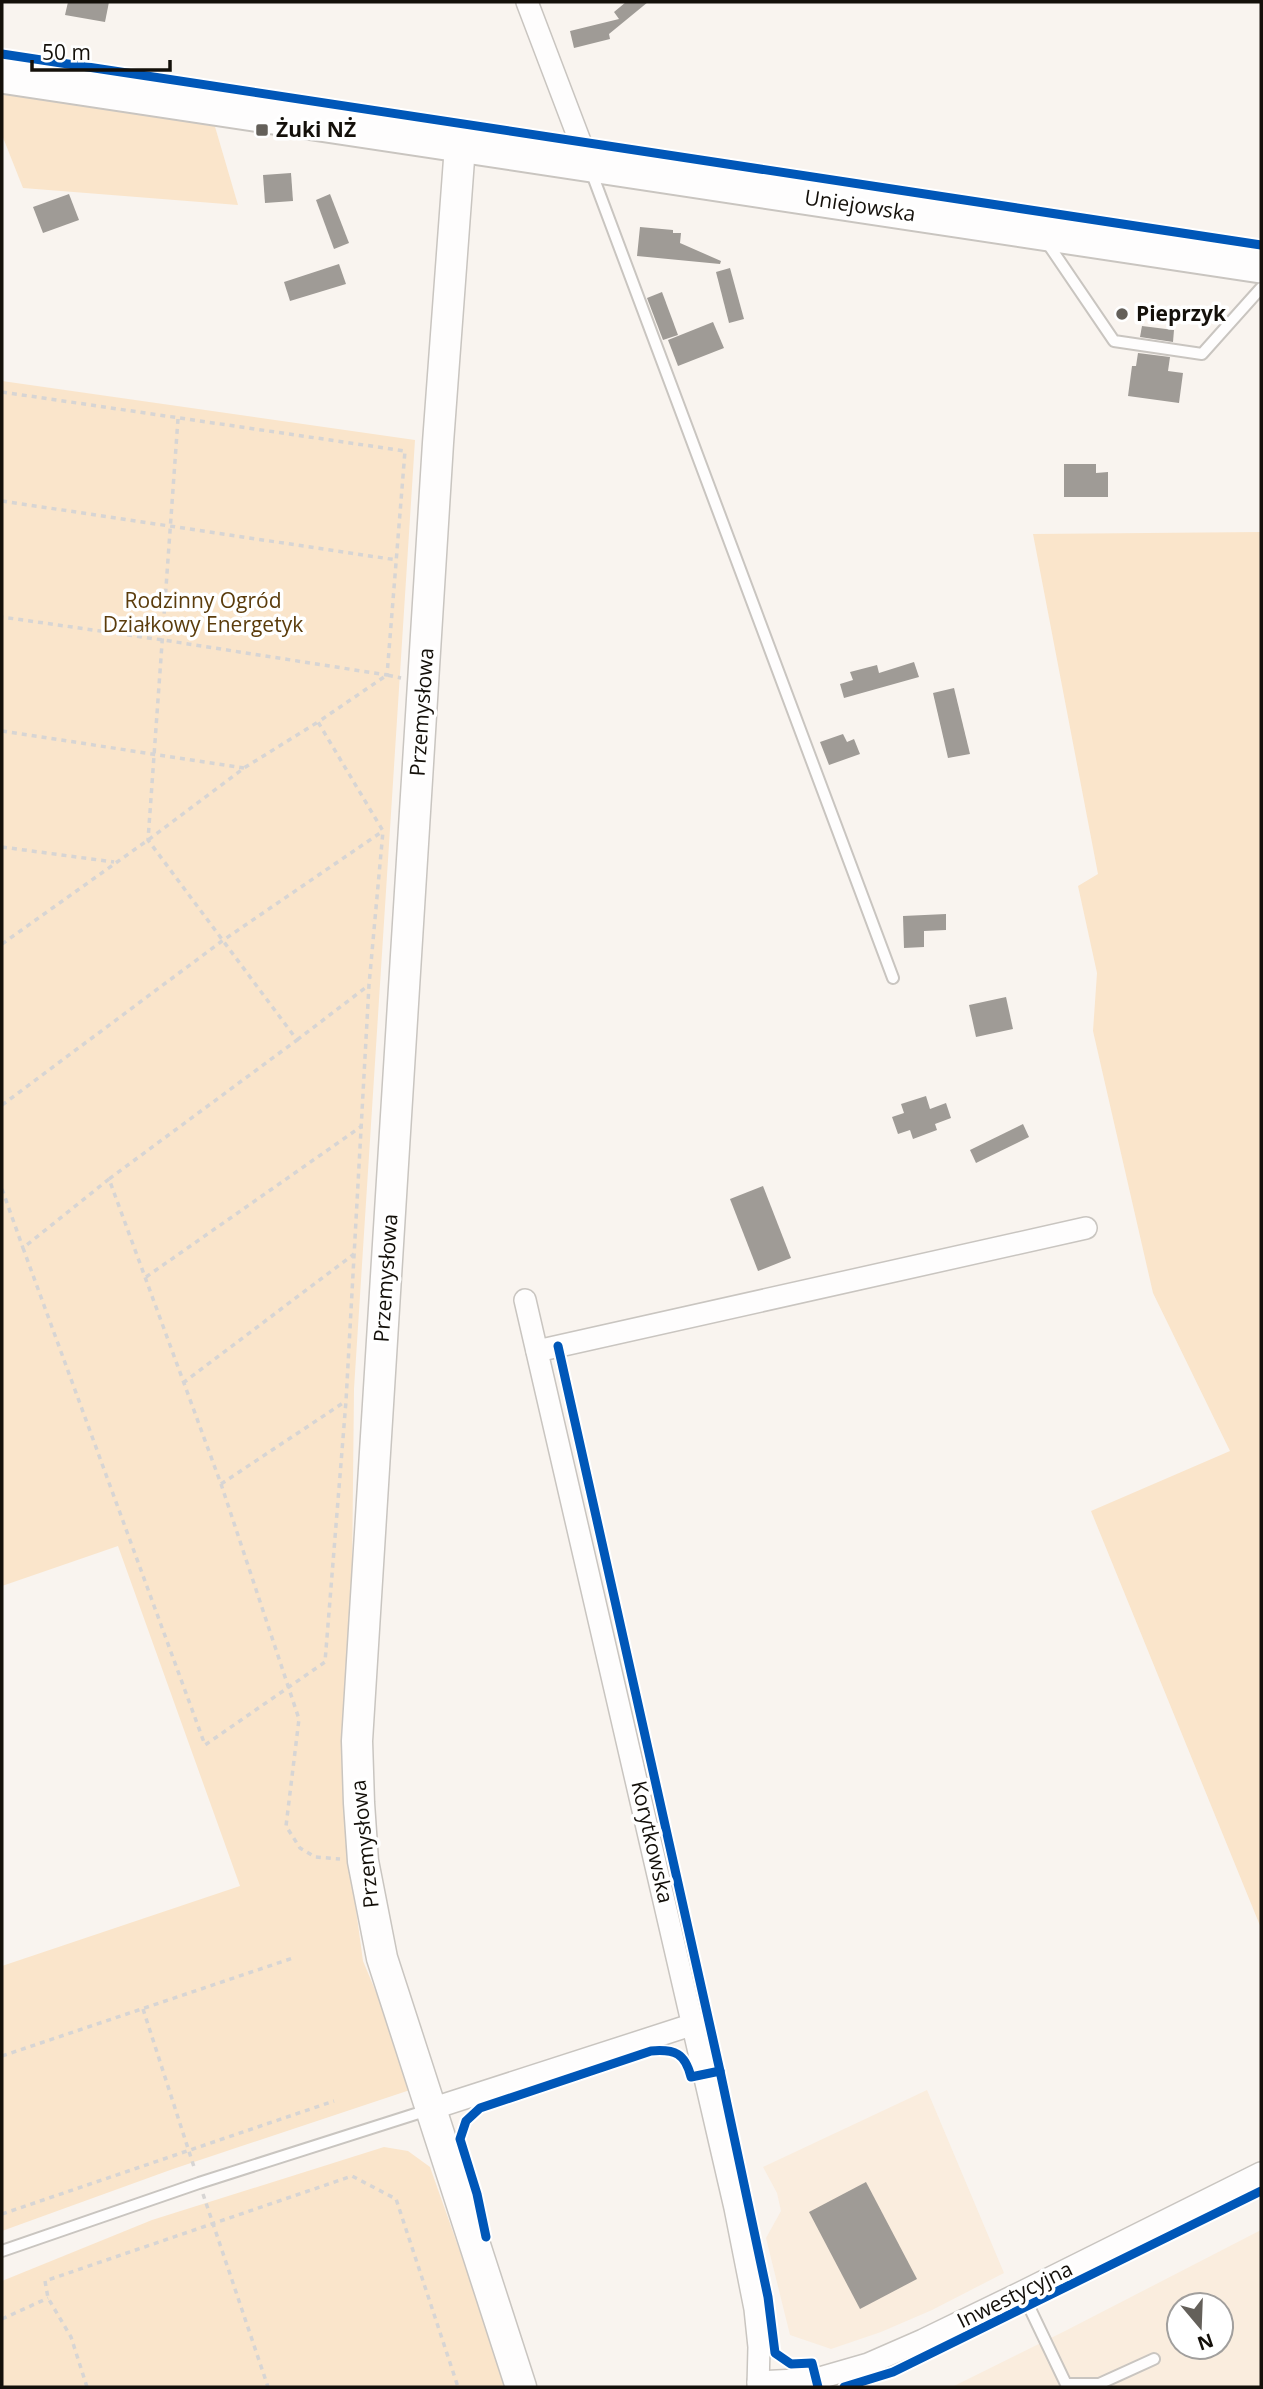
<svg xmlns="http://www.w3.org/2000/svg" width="1263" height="2389" viewBox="0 0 1263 2389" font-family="'Open Sans',sans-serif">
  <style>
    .built { fill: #faedde; fill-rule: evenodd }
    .green { fill: #fae5cb }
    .building { fill: #9f9b96 }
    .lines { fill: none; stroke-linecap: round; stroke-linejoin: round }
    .service-casing { stroke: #c9c5c0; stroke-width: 14 }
    .minor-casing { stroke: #c9c5c0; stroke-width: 24 }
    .secondary-casing { stroke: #c9c5c0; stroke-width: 33 }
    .primary-casing { stroke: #c9c5c0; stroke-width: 37 }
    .path { stroke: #d7d5d4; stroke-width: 3.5; stroke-dasharray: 5 5; stroke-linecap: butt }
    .service { stroke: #fefdfd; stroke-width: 10 }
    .minor { stroke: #fefdfd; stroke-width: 21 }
    .secondary { stroke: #fefdfd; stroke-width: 30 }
    .primary { stroke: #fefdfd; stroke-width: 33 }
    .cycleway-casing { stroke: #fff; stroke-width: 13 }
    .cycleway { stroke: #0057b8; stroke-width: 9 }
    .poi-dot { fill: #64605a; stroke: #fff; stroke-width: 2.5 }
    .labels { text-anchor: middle; stroke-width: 7; stroke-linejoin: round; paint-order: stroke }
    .poi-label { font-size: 21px; font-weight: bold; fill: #14100a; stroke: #fff; text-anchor: start }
    .street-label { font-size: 21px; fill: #14100a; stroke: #fff }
    .park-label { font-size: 21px; fill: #5b3c0c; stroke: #fff }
  </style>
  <rect width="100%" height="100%" fill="#f9f4ef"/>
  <g class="built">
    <path d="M927,2090L1004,2273L932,2310L881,2332L831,2349L790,2335L766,2238L781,2211L777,2193L763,2167Z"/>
    <path d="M1261,2230V2387H952L1065,2331ZM1179,2305H1221V2347H1179Z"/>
  </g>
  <g class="green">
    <path d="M2,88L211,113L238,205L23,188L2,135Z"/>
    <path d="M2,381L415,440L354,1389L349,1859L363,1961L416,2088L173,2169L2,2231V1966L240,1886L118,1546L2,1586Z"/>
    <path d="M1261,532V1928L1091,1511L1230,1451L1153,1293L1093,1031L1097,973L1078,886L1098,874L1033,534Z"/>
    <path d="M384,2147L408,2151L430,2167L508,2387H2V2281L152,2220Z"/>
  </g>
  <g class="building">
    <path d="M68,2H109L105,22L65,15Z"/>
    <path d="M626,2H648L609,34L610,39L574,48L570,31L619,19L614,12Z"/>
    <path d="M291,173L293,201L265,203L263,175Z"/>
    <path d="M69,194L79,220L43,233L33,207Z"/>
    <path d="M330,194L349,243L334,249L316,200Z"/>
    <path d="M640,227L673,230V233H681L680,243L721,261L720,264L637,256Z"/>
    <path d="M339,264L346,284L290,301L284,282Z"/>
    <path d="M730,268L744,319L729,323L716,272Z"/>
    <path d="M662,292L678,335L663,340L647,298Z"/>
    <path d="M713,322L724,348L678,366L668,340Z"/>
    <path d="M1142,326L1174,330L1173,342L1140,337Z"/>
    <path d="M1138,353L1170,357L1168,371L1183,373L1179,403L1128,396L1132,366H1136Z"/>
    <path d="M1064,464H1096V473L1108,472V497H1064Z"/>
    <path d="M914,662L919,677L844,698L840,684L853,680L850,672L877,665L879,673Z"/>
    <path d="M954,688L970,754L948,758L933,693Z"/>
    <path d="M843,734L847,742L854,739L860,754L829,765L820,742Z"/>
    <path d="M946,914V930L924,931V947L904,948L903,916Z"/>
    <path d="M1006,997L1013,1029L976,1037L969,1005Z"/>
    <path d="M926,1096L930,1109L946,1103L951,1118L935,1124L937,1130L913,1139L910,1130L898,1134L892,1117L904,1113L901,1104Z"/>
    <path d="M1023,1124L1029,1137L976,1163L970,1150Z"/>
    <path d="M763,1186L791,1258L758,1271L730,1199Z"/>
    <path d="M866,2182L917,2279L860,2309L809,2212Z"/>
  </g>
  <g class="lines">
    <g class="service-casing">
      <g id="service">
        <path d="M591,171L893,978"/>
        <path d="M1046,241L1114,341L1202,354L1261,288"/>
        <path d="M2,2251L199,2183L428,2110"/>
        <path d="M1022,2292L1066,2384H1099L1154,2359"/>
      </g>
    </g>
    <g class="minor-casing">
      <g id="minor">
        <path d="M527,2L589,165"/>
        <path d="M525,1300L735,2208L755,2309L759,2347L758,2387"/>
        <path d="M537,1351L1086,1228"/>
        <path d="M431,2109L694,2024"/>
        <path d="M758,2382L816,2379L868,2364L923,2340L1022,2292L1261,2173"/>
      </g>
    </g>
    <g class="secondary-casing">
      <path id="secondary" d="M460,146L438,443L357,1741L359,1803L363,1861L382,1958L521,2387"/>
    </g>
    <g class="primary-casing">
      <path id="primary" d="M2,76L1261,266"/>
    </g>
    <g class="path">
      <path d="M2,392L405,451L387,675L163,640L2,617"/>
      <path d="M178,419L148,840L297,1040L109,1179L221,1484L299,1719L286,1826L300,1848L315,1857L340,1859"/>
      <path d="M2,501L397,560"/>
      <path d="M2,731L244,768"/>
      <path d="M2,847L114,862"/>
      <path d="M2,944L148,840L244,768L318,722"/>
      <path d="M297,1040L369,985"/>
      <path d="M2,1105L222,941L383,831"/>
      <path d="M109,1179L23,1248L205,1745L325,1662L346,1401L369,985L383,831L318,722L387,675L401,678"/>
      <path d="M2,1189L23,1248"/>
      <path d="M146,1277L362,1126"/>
      <path d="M183,1383L354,1254"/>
      <path d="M221,1484L346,1401"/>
      <path d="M143,2009L195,2170"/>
      <path d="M2,2056L293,1958"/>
      <path d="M203,2194L268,2387"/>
      <path d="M2,2214L334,2101"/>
      <path d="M2,2319L48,2298"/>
      <path d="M87,2387L71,2337L48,2298L45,2281L352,2176L396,2199L458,2387"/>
    </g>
    <use href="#service" class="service"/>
    <use href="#minor" class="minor"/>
    <use href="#secondary" class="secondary"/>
    <use href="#primary" class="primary"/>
    <g class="cycleway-casing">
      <g id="cycleway">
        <path d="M2,54L1261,245"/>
        <path d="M558,1346L720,2071L768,2297L775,2353L791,2364L812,2363L818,2387"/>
        <path d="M486,2237L477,2194L460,2139L466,2121L480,2108L651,2051C675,2049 685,2053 691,2077L720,2071"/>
        <path d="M844,2387L893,2372L1261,2191"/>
      </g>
    </g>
    <use href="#cycleway" class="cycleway"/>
  </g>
  <g class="poi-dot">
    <rect x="255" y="123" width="14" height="14" rx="3.5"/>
    <circle cx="1122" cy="314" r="7"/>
  </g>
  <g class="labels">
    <g class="poi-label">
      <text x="276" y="137">Żuki NŻ</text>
      <text x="1136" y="321">Pieprzyk</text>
    </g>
    <g class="street-label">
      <text transform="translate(860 206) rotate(9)" y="7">Uniejowska</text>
      <text transform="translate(422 712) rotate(-86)" y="7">Przemysłowa</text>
      <text transform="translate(386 1278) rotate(-86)" y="7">Przemysłowa</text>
      <text transform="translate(652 1842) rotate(77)" y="7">Korytkowska</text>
      <text transform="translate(365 1844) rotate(-96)" y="7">Przemysłowa</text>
      <text transform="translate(1015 2295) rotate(-26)" y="7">Inwestycyjna</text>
    </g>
    <g class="park-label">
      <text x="203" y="608">Rodzinny Ogród<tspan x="203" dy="24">Działkowy Energetyk</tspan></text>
    </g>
  </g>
  <rect width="1263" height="2389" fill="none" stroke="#14100a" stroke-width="7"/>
  <g transform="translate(1200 2326) rotate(161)"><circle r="33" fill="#ffffff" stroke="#a19f9d" stroke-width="2"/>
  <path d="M0-5L12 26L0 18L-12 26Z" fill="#64605a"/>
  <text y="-10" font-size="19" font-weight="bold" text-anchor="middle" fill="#14100a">N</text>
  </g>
  <path d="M32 60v10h138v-10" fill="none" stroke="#14100a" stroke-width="3.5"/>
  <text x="42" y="60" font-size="21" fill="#14100a" stroke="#ffffff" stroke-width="5" paint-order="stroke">50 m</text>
</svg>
